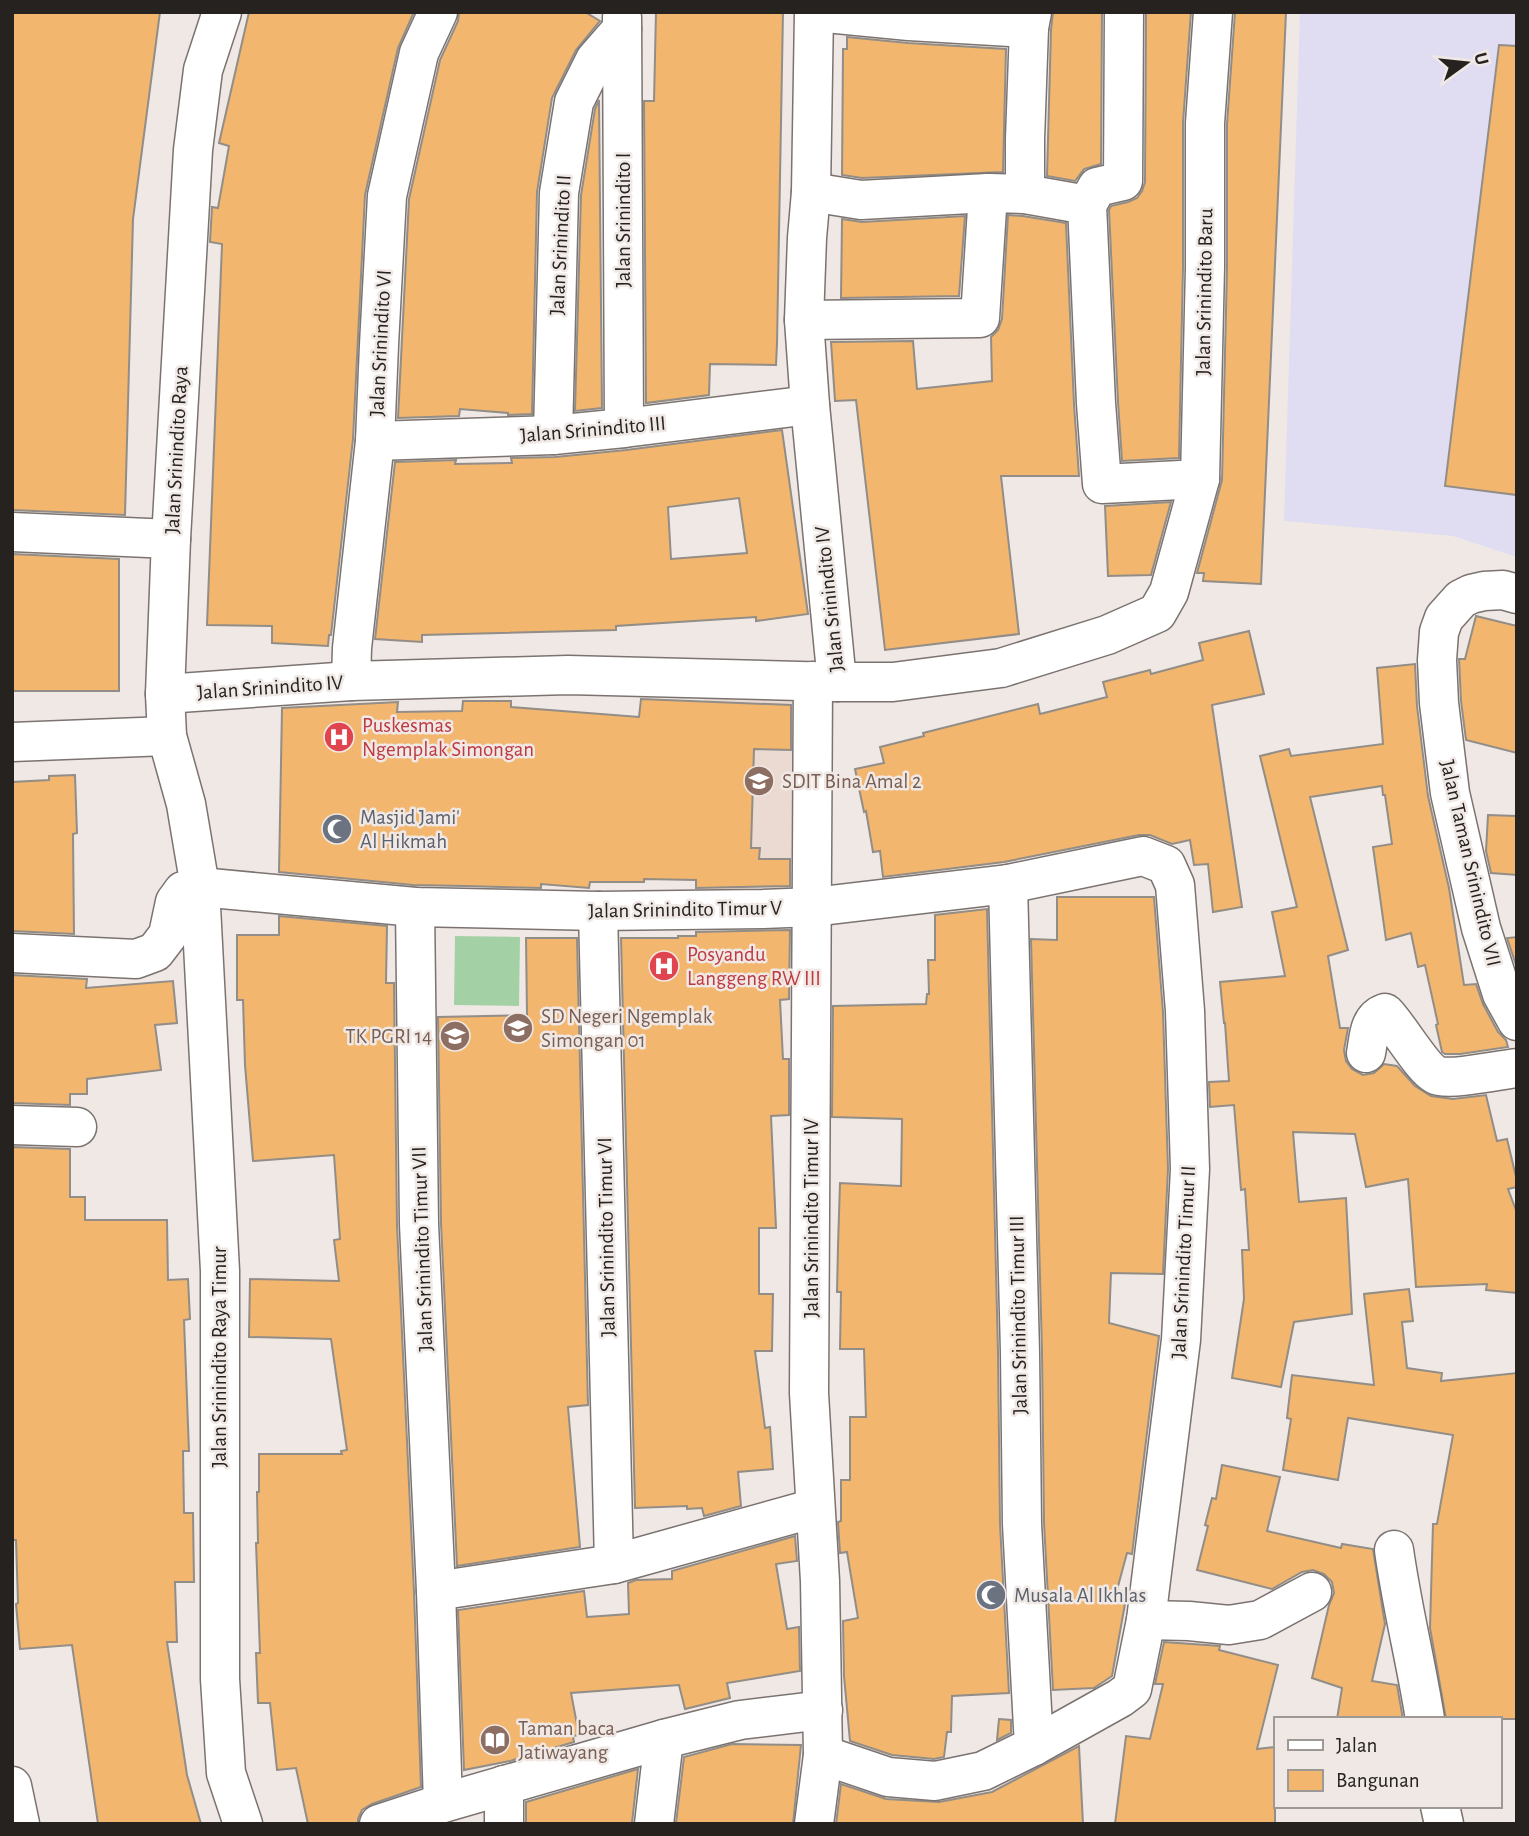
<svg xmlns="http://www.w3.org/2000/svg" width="1529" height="1836" viewBox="0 0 1529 1836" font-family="'Alegreya Sans',sans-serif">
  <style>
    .built { fill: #eadad2 }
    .industrial { fill: #e0ddf3 }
    .green { fill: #a3d1a5 }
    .building { fill: #f2b66e; stroke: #928d87; stroke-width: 2; fill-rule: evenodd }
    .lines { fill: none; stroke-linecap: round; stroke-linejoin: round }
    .minor-casing { stroke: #7b7370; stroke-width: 41 }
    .minor { stroke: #fff; stroke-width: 38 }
    .labels { text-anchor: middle; stroke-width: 5; stroke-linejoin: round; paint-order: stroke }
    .street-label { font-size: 21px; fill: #252220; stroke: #f0e8e4 }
    .health-label { font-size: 21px; fill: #be3a42; stroke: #f0e8e4; text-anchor: start }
    .education-label { font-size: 21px; fill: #785e54; stroke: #f0e8e4; text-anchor: start }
    .worship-label { font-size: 21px; fill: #5b616d; stroke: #f0e8e4; text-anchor: start }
  </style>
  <rect width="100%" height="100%" fill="#f0e8e4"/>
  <path class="built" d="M704,690L804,696L812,896L696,901V848Z"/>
  <path class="industrial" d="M1300,12H1517V557L1453,536L1284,521Z"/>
  <path class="green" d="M455,936L520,937L519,1006L454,1005Z"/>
  <g class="building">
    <path d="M12,12H160L133,219L125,515L12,510Z"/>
    <path d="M249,12H414L398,48L365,195L353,439L331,635H329L328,646L272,643V626L207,625L222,244L210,242L212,207L218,208L229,146L219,143Z"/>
    <path d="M459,12H585L600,21L576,50L552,98L537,192L532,414L508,415V413L460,409L459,416L398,418L409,199L440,60L458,21Z"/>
    <path d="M656,12H783L777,344L776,365L710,364L709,395L646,403L644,101H654Z"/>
    <path d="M1053,12H1102L1101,164L1084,169L1075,181L1047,176L1051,30Z"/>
    <path d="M1146,12H1191L1183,123V267L1179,458L1122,461L1118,402L1109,210L1111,206L1128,202L1137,198L1142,191L1145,182Z"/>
    <path d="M1235,12H1286L1261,584L1203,581L1204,573H1197L1222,480L1227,268V124Z"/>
    <path d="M847,37L908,43L1006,49L1003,172L862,178L842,175L843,49H847Z"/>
    <path d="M1499,45L1517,46V495L1445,486Z"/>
    <path d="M599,100L602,408L575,411L581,195L595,109Z"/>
    <path d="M1008,215L1023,216L1066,223L1074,404L1079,476H1001L1019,634L885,650L856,400L835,401L831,342L913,341L917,389L992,381L991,337L998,330L1002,319Z"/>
    <path d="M965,216L959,296L841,298L842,219L862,222Z"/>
    <path d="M782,430L808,614L756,621V617L616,626V630L422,635V642L375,639L395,462L456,460L455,464L512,463L511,458L555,457L626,450ZM739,498L747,553L671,559L668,507Z"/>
    <path d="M1171,502L1151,575L1108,576L1105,506Z"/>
    <path d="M12,554L119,559V691H12Z"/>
    <path d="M1476,616L1517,626V753L1466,740L1461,701L1459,659H1465Z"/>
    <path d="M1249,631L1264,694L1212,705L1242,907L1213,912L1208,864L1194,865L1190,840L1172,844L1150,835H1139L1004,862L883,877L880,851L873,852L866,811L864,812L855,769L884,763L880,747L924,736L923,733L1038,704L1040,714L1107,697L1103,682L1150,670L1151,674L1203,660L1199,643Z"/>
    <path d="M1415,664L1417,706L1428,796L1449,888L1464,985L1476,984L1483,1004L1498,1032L1506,1040L1508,1047L1460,1054H1445L1442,1052L1436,1025L1438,1024L1425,965L1418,967L1411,933L1386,940L1373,847L1392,844L1385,795H1383L1382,786L1310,797L1348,950L1328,956L1340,1028H1348L1344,1050L1346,1061L1352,1069L1363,1075L1374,1073L1384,1064L1397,1066L1415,1086L1431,1096L1453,1099L1486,1095L1497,1141L1507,1139L1517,1181V1187L1508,1189L1517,1213V1293L1486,1290L1487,1284L1416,1287L1408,1179L1366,1187L1355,1134L1293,1132L1299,1202L1346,1198L1352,1314L1294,1322L1281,1387L1232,1378L1244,1299L1242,1250H1249L1245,1189L1241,1190L1234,1105L1210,1107L1209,1082L1229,1081L1225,1023H1224L1220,982L1285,976L1272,912L1297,907L1260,756L1289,749L1291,756L1383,744L1377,668Z"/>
    <path d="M641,699L791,705V750L754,749L751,848H760L759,859H790V886L696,888V880L644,879V882H590L589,888L541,884V888L464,886L413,885L279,872L282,708L398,702L397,712L462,711L463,701H511V707L639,717Z"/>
    <path d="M75,775L77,833L73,834L74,934L12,931V782L49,780V776Z"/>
    <path d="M1488,815L1517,816V875L1491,873L1486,851Z"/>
    <path d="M1057,897H1154L1163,1012L1168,1169L1163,1274L1111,1273L1109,1323L1159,1336L1132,1554L1127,1553L1117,1590L1127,1593L1112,1676L1094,1688L1053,1690L1044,1523L1042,1352L1031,939L1057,940Z"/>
    <path d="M987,909L998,1352L1000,1524L1009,1693L952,1696L951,1732H947L944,1757L934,1759L892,1755L850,1741L844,1676L843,1621L858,1618L847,1552L840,1553L838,1522L841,1521V1480H850V1417H866L864,1349H840L841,1292H837L838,1246L840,1183L901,1186L902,1119L832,1117L833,1006L926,1004L927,994H929L928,960H935V915Z"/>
    <path d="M279,916L387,926L386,983H394L397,1225L414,1592L421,1787L372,1804L362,1810L358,1819V1824H308L296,1768L277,1770L270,1703H258L256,1653H260L256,1543H258L257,1492H259V1454H342L341,1451L347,1450L331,1339L249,1337L250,1279L339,1281L334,1240L340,1239L334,1155L253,1161L245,1065L243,1000H237V935H279Z"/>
    <path d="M790,930L789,999L780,1000L783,1059H789V1115L771,1116L776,1228H759V1294H773L772,1351H755L765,1428L770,1427L773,1469L738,1472L741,1506L704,1516L702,1508L687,1509V1506L635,1508L621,938H678V936H696V932Z"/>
    <path d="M1517,937V968L1507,938Z"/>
    <path d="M526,938H577L588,1405L568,1407L580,1547L457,1566L441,1223L438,1017L527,1015Z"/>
    <path d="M12,975L87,979L86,988L173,981L177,1023L155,1025L161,1070L87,1079V1094H70V1105L12,1103Z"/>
    <path d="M12,1147L70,1149V1197H85V1220H167L168,1280L188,1279L190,1319L184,1320L189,1451H183L184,1513H193L194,1582H175L177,1642H167L187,1775L201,1824H98L72,1645L20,1649L16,1604L18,1603L16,1540H12Z"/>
    <path d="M1409,1289L1413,1321L1402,1322L1407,1368L1442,1373L1441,1381L1517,1373V1719H1446L1430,1628L1433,1524H1437L1453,1435L1348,1418L1338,1480L1283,1470L1291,1419L1287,1418L1292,1375L1374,1385L1364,1294Z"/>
    <path d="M1222,1465L1280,1477L1267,1531L1341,1548L1342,1544L1373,1549L1385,1624L1372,1681L1397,1685L1403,1719H1337L1342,1688L1312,1678L1329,1605L1334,1593L1332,1582L1324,1574L1313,1570L1302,1572L1272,1589L1197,1570L1208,1526L1205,1525L1212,1498L1216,1499Z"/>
    <path d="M795,1536L797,1561L776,1564L787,1629L799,1627L800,1671L727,1683L730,1698L685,1709L679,1685L571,1693L579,1735L573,1736L574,1742L510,1761L464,1770L458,1610L584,1591L587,1617L629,1614L628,1583L636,1580L672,1579V1571Z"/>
    <path d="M1164,1642L1220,1646L1219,1650L1278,1665L1257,1749L1275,1747V1824H1115L1126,1736L1150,1739L1163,1684H1155Z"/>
    <path d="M999,1719L1011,1720V1733L997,1740Z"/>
    <path d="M732,1744L801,1745L793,1824L676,1823L684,1757Z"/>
    <path d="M1079,1746L1083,1824H836L841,1784L886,1799L939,1802L992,1792Z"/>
    <path d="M638,1769L632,1823L526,1824V1802Z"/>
  </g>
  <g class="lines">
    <g class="minor-casing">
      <g id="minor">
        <path d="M222,12L203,70L193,150L171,539L165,694L167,736L186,804L200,887L220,1271V1679L226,1773L243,1824"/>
        <path d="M814,12L811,192L807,238L804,320L810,405L837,682"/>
        <path d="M816,12L909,21L1029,28"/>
        <path d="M1124,12L1123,181L1097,187L1087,205L1096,403L1102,484L1200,479"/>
        <path d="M622,17L624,428"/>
        <path d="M811,192L861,200L988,193L1025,194L1087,205"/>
        <path d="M1025,194V139L1029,28L1032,12"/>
        <path d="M804,320L980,318L988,193"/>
        <path d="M553,435L559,193L574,102L595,60L622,29"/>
        <path d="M375,441L553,435L624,428L810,405"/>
        <path d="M12,532L171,539"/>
        <path d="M1517,594L1503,590L1484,591L1471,594L1461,599L1444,618L1439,632L1437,660L1439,703L1450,793L1481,928L1502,994L1517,1021"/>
        <path d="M351,681L352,648L375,441L379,345L387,196L419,53L438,12"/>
        <path d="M813,681L809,1393L820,1581L823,1755L814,1824"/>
        <path d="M165,694L351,681L568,675L837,682H893L1001,668L1107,635L1157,613L1169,592L1200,479L1205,267V123L1213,12"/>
        <path d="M12,742L167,736"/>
        <path d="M1008,884L1020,1352L1022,1524L1034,1746"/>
        <path d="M415,907L419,1224L436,1591L443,1803"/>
        <path d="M598,911L614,1564"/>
        <path d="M12,953L136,959L155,952L168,935L175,902L183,891L200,887L415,907L598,911L763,909L813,907L1008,884L1143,856L1166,865L1175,885L1185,1011L1190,1169L1181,1340L1146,1620L1132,1689L1120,1698L1034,1746L983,1771L935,1781L888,1777L823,1755"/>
        <path d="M1366,1053C1369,1038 1368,1019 1385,1013C1399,1027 1422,1068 1436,1075C1447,1081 1501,1070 1517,1068"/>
        <path d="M12,1125L77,1127"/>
        <path d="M1394,1550C1402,1607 1416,1662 1425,1719"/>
        <path d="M436,1591L614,1564L815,1508"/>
        <path d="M1146,1620L1189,1621L1229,1625L1260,1620L1312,1592"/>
        <path d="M12,1786L20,1824"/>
        <path d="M1440,1806L1444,1824"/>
        <path d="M379,1824L443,1803L664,1739L740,1720L823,1710"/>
        <path d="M504,1824V1785"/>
        <path d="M654,1824L664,1739"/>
      </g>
    </g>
    <use href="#minor" class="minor"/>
  </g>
  <defs>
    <g id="hospital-disc" transform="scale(1.575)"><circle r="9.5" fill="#e0444e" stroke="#f0e8e4"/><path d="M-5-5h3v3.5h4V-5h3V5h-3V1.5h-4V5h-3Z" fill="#fff"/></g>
    <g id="school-disc" transform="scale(1.575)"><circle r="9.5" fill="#8d6e63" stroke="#f0e8e4"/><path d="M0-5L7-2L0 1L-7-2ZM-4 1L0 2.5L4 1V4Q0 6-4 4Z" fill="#fff"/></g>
    <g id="mosque-disc" transform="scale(1.575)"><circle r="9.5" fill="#6b7280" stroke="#f0e8e4"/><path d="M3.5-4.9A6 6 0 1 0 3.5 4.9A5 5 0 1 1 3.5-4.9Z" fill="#fff"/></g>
    <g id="library-disc" transform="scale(1.575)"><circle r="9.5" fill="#8d6e63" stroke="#f0e8e4"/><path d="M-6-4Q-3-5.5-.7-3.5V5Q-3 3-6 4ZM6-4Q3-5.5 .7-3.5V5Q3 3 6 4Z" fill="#fff"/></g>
  </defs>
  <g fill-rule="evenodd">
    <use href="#hospital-disc" x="339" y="737"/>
    <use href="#school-disc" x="759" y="781"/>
    <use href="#mosque-disc" x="337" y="829"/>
    <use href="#hospital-disc" x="664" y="966"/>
    <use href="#school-disc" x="518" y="1028"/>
    <use href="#school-disc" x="455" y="1036"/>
    <use href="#mosque-disc" x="991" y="1595"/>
    <use href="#library-disc" x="495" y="1740"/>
  </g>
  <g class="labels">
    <g class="street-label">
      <text transform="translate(623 220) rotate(-90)" y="7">Jalan Srinindito I</text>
      <text transform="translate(560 245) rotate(-87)" y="7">Jalan Srinindito II</text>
      <text transform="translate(1204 292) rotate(-89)" y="7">Jalan Srinindito Baru</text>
      <text transform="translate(380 343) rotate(-87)" y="7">Jalan Srinindito VI</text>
      <text transform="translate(593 429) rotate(-5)" y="7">Jalan Srinindito III</text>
      <text transform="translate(176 450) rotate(-87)" y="7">Jalan Srinindito Raya</text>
      <text transform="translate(829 599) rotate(-96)" y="7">Jalan Srinindito IV</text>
      <text transform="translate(270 687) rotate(-4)" y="7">Jalan Srinindito IV</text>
      <text transform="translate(1471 863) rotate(77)" y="7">Jalan Taman Srinindito VII</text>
      <text transform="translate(685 909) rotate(-1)" y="7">Jalan Srinindito Timur V</text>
      <text transform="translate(811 1218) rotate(-90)" y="7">Jalan Srinindito Timur IV</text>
      <text transform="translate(606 1237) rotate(-91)" y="7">Jalan Srinindito Timur VI</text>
      <text transform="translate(422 1249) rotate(-92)" y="7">Jalan Srinindito Timur VII</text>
      <text transform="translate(1183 1262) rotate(-87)" y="7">Jalan Srinindito Timur II</text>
      <text transform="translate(1018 1315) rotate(-91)" y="7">Jalan Srinindito Timur III</text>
      <text transform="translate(219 1357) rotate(-90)" y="7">Jalan Srinindito Raya Timur</text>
    </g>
    <g class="health-label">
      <text x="362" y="732">Puskesmas<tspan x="362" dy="24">Ngemplak Simongan</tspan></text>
      <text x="687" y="961">Posyandu<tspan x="687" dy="24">Langgeng RW III</tspan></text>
    </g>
    <g class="education-label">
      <text x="782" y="788">SDIT Bina Amal 2</text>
      <text x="541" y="1023">SD Negeri Ngemplak<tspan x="541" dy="24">Simongan 01</tspan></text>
      <text x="432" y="1043" text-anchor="end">TK PGRI 14</text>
      <text x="518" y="1735">Taman baca<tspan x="518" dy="24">Jatiwayang</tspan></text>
    </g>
    <g class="worship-label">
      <text x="360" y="824">Masjid Jami'<tspan x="360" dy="24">Al Hikmah</tspan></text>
      <text x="1014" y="1602">Musala Al Ikhlas</text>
    </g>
  </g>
  <rect width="1529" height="1836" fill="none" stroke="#252220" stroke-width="28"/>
  <rect x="1274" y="1717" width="228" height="91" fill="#f0e8e4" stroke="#9f9996" stroke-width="2"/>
  <rect x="1288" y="1740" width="35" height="10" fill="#ffffff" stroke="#9f9996" stroke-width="2"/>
  <text x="1336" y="1752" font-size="21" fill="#252220">Jalan</text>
  <rect x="1288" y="1770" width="35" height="21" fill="#f2b66e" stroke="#9f9996" stroke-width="2"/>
  <text x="1336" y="1787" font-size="21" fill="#252220">Bangunan</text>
  <g transform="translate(1466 63) rotate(75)" stroke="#f0e8e4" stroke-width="5" paint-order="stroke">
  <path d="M0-5L12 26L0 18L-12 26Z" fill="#252220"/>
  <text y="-10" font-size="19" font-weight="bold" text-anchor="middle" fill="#252220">U</text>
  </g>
</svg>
